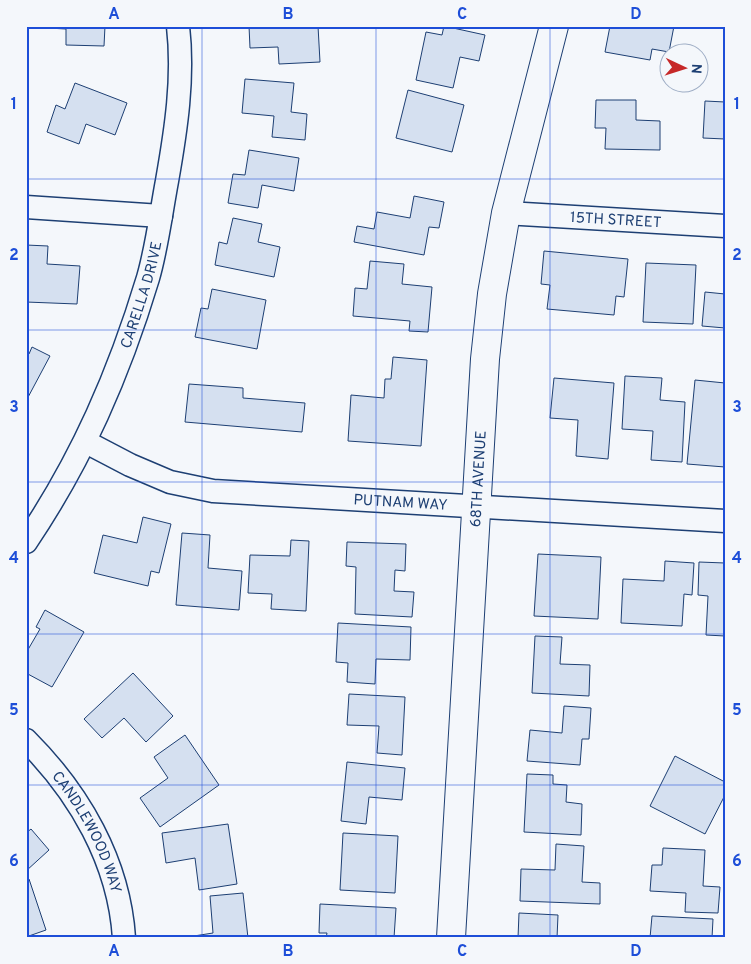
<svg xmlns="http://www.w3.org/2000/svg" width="751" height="964" viewBox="0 0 751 964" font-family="Overpass,sans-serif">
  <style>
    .building { fill: #d5e0f0; stroke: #1d3f73 }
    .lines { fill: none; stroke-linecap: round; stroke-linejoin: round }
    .street-casing { stroke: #1d3f73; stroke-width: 25 }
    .secondary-casing { stroke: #1d3f73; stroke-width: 30 }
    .street { stroke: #f4f7fb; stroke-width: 22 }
    .secondary { stroke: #f4f7fb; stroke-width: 28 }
    .grid { fill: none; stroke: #1d4ed8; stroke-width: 1; stroke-opacity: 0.55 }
    .labels { text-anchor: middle; stroke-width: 4; stroke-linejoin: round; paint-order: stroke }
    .street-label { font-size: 15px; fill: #1d3f73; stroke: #f4f7fb }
    .neatline { fill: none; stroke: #1d4ed8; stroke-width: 2 }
    .grid-label { font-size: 16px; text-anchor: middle; font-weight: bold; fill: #1d4ed8 }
  </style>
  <rect width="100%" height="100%" fill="#f4f7fb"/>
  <g class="building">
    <path d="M48,26H105L104,46L66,45V29L48,28Z"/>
    <path d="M249,26H318L320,62L279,64L278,47L250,48Z"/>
    <path d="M444,26L485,35L479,61L460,57L453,88L416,80L426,32L442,35Z"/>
    <path d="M610,26H674L669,52L652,49L650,60L605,52Z"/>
    <path d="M245,79L294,83L291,112L307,114L305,140L272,137L274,116L242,113Z"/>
    <path d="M75,83L127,103L115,135L86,124L79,144L47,132L56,105L65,109Z"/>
    <path d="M408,90L464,105L452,152L396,138Z"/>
    <path d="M596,100H636V120L660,121V150L605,149L606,128H595Z"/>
    <path d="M705,101L725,102V139L703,138Z"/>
    <path d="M249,150L299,158L294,191L262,185L258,208L228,203L233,174L245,175Z"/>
    <path d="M414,196L444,202L439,228L429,227L424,255L354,242L357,226L374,229L377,212L410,218Z"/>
    <path d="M233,218L262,224L258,242L280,247L274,277L215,265L219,242L227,244Z"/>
    <path d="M26,245L48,246L47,264L80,266L77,304L26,302Z"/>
    <path d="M544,251L628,259L624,297L616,296L614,315L547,309L550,285L541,284Z"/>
    <path d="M370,261L404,264L402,284L432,287L428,332L409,331L410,321L353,316L355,288L367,289Z"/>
    <path d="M646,263L696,265L693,324L643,322Z"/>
    <path d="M212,289L266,300L257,349L195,337L201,308L208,309Z"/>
    <path d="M705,292L725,294V328L702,326Z"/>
    <path d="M32,347L50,356L26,401V352L29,354Z"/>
    <path d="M393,357L427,360L421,446L348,441L351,395L384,398L385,379H391Z"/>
    <path d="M625,376L662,378L660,400L685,402L682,462L651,460L653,431L622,429Z"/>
    <path d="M554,378L614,383L608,459L576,456L578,420L550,418Z"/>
    <path d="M695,380L725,383V467L687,464Z"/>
    <path d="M189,384L243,388V398L305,403L302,432L185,422Z"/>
    <path d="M143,517L171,524L159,573L151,571L148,586L94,573L103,535L137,543Z"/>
    <path d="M182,533L210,535L208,568L242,571L239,610L176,605Z"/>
    <path d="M291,540L309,541L306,611L271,609L272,594L248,593L250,555L290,556Z"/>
    <path d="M347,542L406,544L405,571L395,570L394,591L414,592L412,617L355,614L356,567L346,566Z"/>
    <path d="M538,554L601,557L598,619L534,616Z"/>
    <path d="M665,561L694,563L692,595L684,594L682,626L621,623L623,579L664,581Z"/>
    <path d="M699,562L725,563V636L706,635L708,596L698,595Z"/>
    <path d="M45,610L84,632L52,687L26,673V653L40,629L36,627Z"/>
    <path d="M338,623L411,627L410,660L376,659L375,684L347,682L348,663L336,662Z"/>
    <path d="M535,636L562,637L560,664L590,665L589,696L532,693Z"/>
    <path d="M133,673L173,716L146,742L124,718L102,738L84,719Z"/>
    <path d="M349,694L405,697L402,755L377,753L379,726L347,725Z"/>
    <path d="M564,706L591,708L589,739H582L580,765L527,761L530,730L562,733Z"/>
    <path d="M185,735L219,785L160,827L140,798L168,778L154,757Z"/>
    <path d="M675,756L725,782V795L705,834L650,806Z"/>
    <path d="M347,762L405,768L402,800L369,797L366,824L341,821Z"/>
    <path d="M527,774L553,775V784L567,785L566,802L582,804L581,835L524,832Z"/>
    <path d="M228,824L237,884L199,890L195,858L166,863L162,833Z"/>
    <path d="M31,829L49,850L26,871V833Z"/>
    <path d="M343,833L398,836L395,893L340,890Z"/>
    <path d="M556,844L584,846L582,882L600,883V904L520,901L521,869L555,870Z"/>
    <path d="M663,848L705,850L703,886L720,887L718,913L685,912L686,893L650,891L652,865H662Z"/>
    <path d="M29,879L46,930L26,937V880Z"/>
    <path d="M243,893L248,938H181L213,933L210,896Z"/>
    <path d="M320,904L396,908L394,938H326L327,933H319Z"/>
    <path d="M519,913L558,915L557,938H518Z"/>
    <path d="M652,916L713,919L712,938H650Z"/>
  </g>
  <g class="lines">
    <g class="street-casing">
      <g id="street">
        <path d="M26,207L161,216"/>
        <path id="s1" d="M506,213L725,226"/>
        <path id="s2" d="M86,442L130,465L170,482L213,491L725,521"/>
        <path id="s3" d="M26,542C82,459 119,374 148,278C157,247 161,213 167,181C176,130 184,78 178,26"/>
        <path id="s4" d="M26,740C79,793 119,861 124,938"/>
      </g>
    </g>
    <g class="secondary-casing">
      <g id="secondary">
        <path id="s5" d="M451,938L485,359L492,294L506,213L554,26"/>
      </g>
    </g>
    <use href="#street" class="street"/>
    <use href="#secondary" class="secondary"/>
  </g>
  <path class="grid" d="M202,26V938M376,26V938M550,26V938M26,179H725M26,330H725M26,482H725M26,634H725M26,785H725"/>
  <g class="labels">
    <g class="street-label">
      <text dy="5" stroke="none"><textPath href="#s1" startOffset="110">15TH STREET</textPath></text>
      <text dy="5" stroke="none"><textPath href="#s3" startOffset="274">CARELLA DRIVE</textPath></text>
      <text dy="5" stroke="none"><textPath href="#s5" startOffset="460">68TH AVENUE</textPath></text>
      <text dy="5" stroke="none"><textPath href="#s2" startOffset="325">PUTNAM WAY</textPath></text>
      <text dy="5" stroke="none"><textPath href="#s4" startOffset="112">CANDLEWOOD WAY</textPath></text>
    </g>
  </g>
  <rect width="751" height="964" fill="none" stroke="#f4f7fb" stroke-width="55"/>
  <g transform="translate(684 68) rotate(94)"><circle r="24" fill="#f4f7fb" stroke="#9eadc5"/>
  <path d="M0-4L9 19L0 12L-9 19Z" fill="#c62828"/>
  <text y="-8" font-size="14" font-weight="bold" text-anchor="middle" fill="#1d3f73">N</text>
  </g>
  <rect x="28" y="28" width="696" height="908" class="neatline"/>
  <g class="grid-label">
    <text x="114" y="19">A</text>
    <text x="288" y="19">B</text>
    <text x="462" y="19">C</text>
    <text x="636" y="19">D</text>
    <text x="14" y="109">1</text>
    <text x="737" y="109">1</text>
    <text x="14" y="260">2</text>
    <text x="737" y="260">2</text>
    <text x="14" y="412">3</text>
    <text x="737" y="412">3</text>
    <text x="14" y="563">4</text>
    <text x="737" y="563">4</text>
    <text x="14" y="715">5</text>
    <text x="737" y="715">5</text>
    <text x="14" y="866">6</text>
    <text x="737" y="866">6</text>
    <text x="114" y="956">A</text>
    <text x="288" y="956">B</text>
    <text x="462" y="956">C</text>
    <text x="636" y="956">D</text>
  </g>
</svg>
